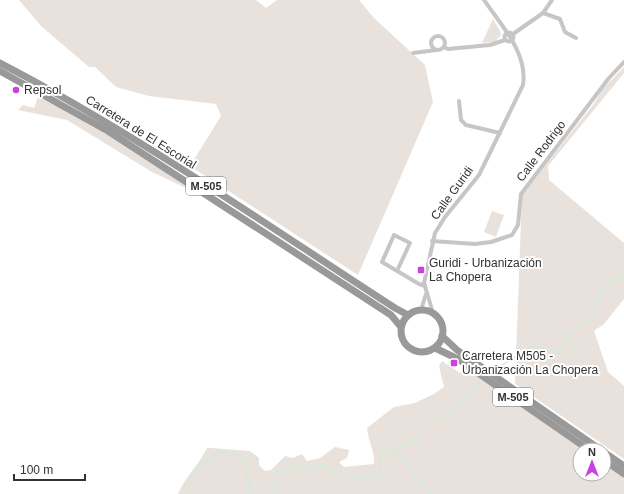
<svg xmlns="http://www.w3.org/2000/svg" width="624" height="494" viewBox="0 0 624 494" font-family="Arial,sans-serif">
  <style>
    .green { fill: #e9e1dc }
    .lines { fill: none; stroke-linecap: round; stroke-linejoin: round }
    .stream { stroke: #cfecd9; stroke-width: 1.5 }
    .street { stroke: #c6c6c6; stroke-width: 4 }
    .highway { stroke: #999; stroke-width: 7 }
    .poi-dot { fill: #cc40de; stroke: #fff; stroke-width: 1.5 }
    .labels { text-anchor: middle; stroke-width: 4; stroke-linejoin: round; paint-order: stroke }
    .shield { fill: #fff; stroke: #707070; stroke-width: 1 }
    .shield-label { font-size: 11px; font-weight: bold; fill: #323232 }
    .poi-label { font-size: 12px; fill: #323232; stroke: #fff; text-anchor: start }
    .street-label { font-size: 12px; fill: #323232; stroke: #fff }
  </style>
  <rect width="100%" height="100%" fill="#fff"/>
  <g class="green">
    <path d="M19,0H256L266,8L277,0H359L374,18L425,65L433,102L358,275L190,166L221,116L216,104L149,96L116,87L95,67H89L41,26Z"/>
    <path d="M493,19L500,31L501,35L495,42L482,43Z"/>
    <path d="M624,67V73L548,166L549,180L624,243V299L604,324L594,331L608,372L624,386V459L515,384L522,195L593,105L603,89Z"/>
    <path d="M38,97L108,131L191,184L188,189L152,172L67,120L18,110L23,105L34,108Z"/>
    <path d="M492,211L504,215L496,237L484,232Z"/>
    <path d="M442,361L460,373L466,365L589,450H580V474H604V460L624,474V494H178C185,477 199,465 207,448H210L250,451L259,458V465L265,471L271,470L285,456L293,458L302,454L307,461L320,458L335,447L349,450L347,458L339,462L344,467L374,464C375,451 368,441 367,428L394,407L415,403L434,394L444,387L439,366Z"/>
  </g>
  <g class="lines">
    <g class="stream">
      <path d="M496,369L532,346L560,353L571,333L592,316L602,289L624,276"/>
      <path d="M394,450L431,494"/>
      <path d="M185,494L192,476L204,462L218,452H231L240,456L244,461L251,494"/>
      <path d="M277,494L275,480L277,472C293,467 308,470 324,466L338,475L352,476L360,479L379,477L380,455L417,438L424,424L443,417L481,380"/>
    </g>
    <g class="street">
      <path d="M543,13L560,19L565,32L576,38"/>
      <circle cx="509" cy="37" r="4.5"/>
      <path d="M513,34L543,13L552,0"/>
      <circle cx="438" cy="43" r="7"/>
      <path d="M444,47L448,49L490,45L505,40"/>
      <path d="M413,53L436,50"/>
      <path d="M459,101L461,120L466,125L500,133"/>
      <path d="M432,241L475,244L491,242L512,235L518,225L521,194L609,78L624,62"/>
      <path d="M397,271L410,243L394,235L382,262L419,284L425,286"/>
      <path d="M421,310L426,294"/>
      <path d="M433,313L424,283L435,233L445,217L479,175L523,85C528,53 501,25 484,0"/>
    </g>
    <g class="highway">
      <path d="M0,63C137,134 265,224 395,308L408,315"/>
      <path d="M0,71L108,131L391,315L401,327"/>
      <circle cx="422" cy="331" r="21"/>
      <path d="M442,336L457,350L601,450"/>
      <path d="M435,348L458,359L589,450"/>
      <path d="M604,452L624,466"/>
      <path d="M604,460L624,474"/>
    </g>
  </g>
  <g class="poi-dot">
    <circle cx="16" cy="90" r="4"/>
    <rect x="417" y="266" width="8" height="8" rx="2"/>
    <rect x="450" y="359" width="8" height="8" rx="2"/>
  </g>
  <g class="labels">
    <g class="shield">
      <rect x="186" y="177" width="40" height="18" rx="3"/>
      <rect x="493" y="388" width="40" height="18" rx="3"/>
    </g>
    <g class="shield-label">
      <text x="206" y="190">M-505</text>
      <text x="513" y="401">M-505</text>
    </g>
    <g class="poi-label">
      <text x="24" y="94">Repsol</text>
      <text x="429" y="267">Guridi - Urbanización<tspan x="429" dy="14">La Chopera</tspan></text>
      <text x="462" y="360">Carretera M505 -<tspan x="462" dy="14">Urbanización La Chopera</tspan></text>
    </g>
    <g class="street-label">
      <text transform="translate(141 132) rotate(32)" y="4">Carretera de El Escorial</text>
      <text transform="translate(541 151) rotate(-53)" y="4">Calle Rodrigo</text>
      <text transform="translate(452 193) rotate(-54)" y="4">Calle Guridi</text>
    </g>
  </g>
  <g transform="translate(592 462)"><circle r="19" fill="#ffffff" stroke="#adadad"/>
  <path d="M0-3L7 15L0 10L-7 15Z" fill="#cc40de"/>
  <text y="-6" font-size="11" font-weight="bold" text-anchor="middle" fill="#323232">N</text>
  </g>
  <path d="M14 474v6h71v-6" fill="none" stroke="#323232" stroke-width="2"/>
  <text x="20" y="474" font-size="12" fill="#323232" stroke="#ffffff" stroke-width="3" paint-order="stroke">100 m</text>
</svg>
